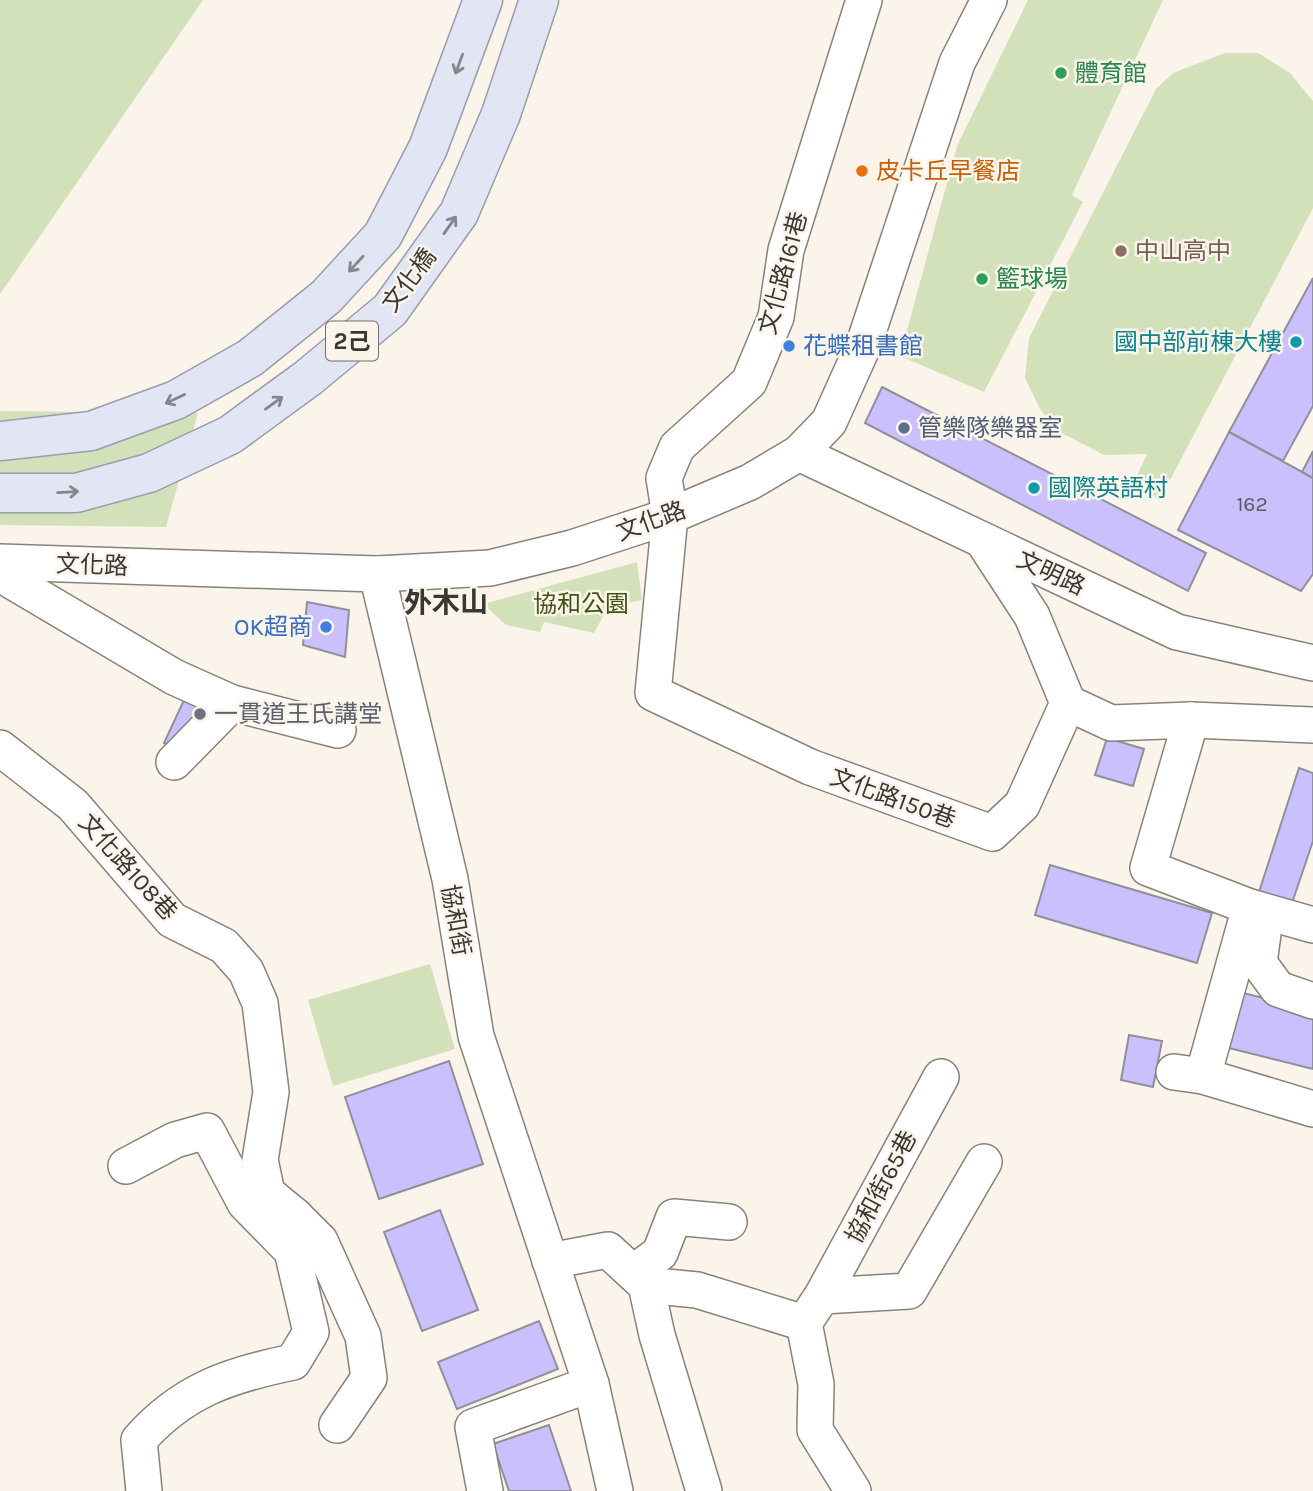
<svg xmlns="http://www.w3.org/2000/svg" width="1313" height="1491" viewBox="0 0 1313 1491" font-family="Karla,'Noto Sans TC',sans-serif">
  <style>
    .green { fill: #d3e1bb }
    .building { fill: #cbc0fe; stroke: #918f99; stroke-width: 2 }
    .lines { fill: none; stroke-linecap: round; stroke-linejoin: round }
    .minor-casing { stroke: #88827a; stroke-width: 38 }
    .major-casing { stroke: #999dab; stroke-width: 41 }
    .minor { stroke: #fff; stroke-width: 35 }
    .major { stroke: #e1e5f4; stroke-width: 38 }
    .oneway { stroke: #85858a }
    .leisure-dot { fill: #2e9e5b; stroke: #fbf4ea; stroke-width: 2.5 }
    .food-dot { fill: #e8710a; stroke: #fbf4ea; stroke-width: 2.5 }
    .education-dot { fill: #8d6e63; stroke: #fbf4ea; stroke-width: 2.5 }
    .culture-dot { fill: #0f9aa8; stroke: #fbf4ea; stroke-width: 2.5 }
    .shop-dot { fill: #3f7fe0; stroke: #fbf4ea; stroke-width: 2.5 }
    .service-dot { fill: #5c6f8a; stroke: #fbf4ea; stroke-width: 2.5 }
    .worship-dot { fill: #6b7280; stroke: #fbf4ea; stroke-width: 2.5 }
    .labels { text-anchor: middle; stroke-width: 5; stroke-linejoin: round; paint-order: stroke }
    .number-label { font-size: 21px; fill: #5e5866 }
    .shield { fill: #fbf4ea; stroke: #736f6a; stroke-width: 2 }
    .shield-label { font-size: 23px; font-weight: bold; fill: #393633 }
    .leisure-label { font-size: 24px; fill: #27864d; stroke: #fbf4ea; text-anchor: start }
    .food-label { font-size: 24px; fill: #c56008; stroke: #fbf4ea; text-anchor: start }
    .education-label { font-size: 24px; fill: #785e54; stroke: #fbf4ea; text-anchor: start }
    .street-label { font-size: 24px; fill: #393633; stroke: #fbf4ea }
    .culture-label { font-size: 24px; fill: #0d838f; stroke: #fbf4ea; text-anchor: end }
    .shop-label { font-size: 24px; fill: #366cbe; stroke: #fbf4ea; text-anchor: start }
    .service-label { font-size: 24px; fill: #4e5e75; stroke: #fbf4ea; text-anchor: start }
    .park-label { font-size: 24px; fill: #405310; stroke: #fbf4ea }
    .worship-label { font-size: 24px; fill: #5b616d; stroke: #fbf4ea; text-anchor: start }
    .quarter-label { font-size: 28px; font-weight: bold; fill: #393633; stroke: #fbf4ea }
  </style>
  <rect width="100%" height="100%" fill="#fbf4ea"/>
  <g class="green">
    <path d="M0,0H203L0,294Z"/>
    <path d="M1028,0H1163L1072,195L1083,202L984,392L900,356L957,146Z"/>
    <path d="M1225,53H1258L1290,73L1313,101V208L1160,499L1132,487L1147,454L1104,455L1054,429L1039,407L1025,378L1029,338L1156,89L1173,73Z"/>
    <path d="M0,411L198,413L166,527L0,525Z"/>
    <path d="M637,562L642,600L608,607L594,633L544,622L540,632L506,625L483,604Z"/>
    <path d="M430,964L455,1049L333,1086L308,1000Z"/>
  </g>
  <g class="building">
    <path d="M1313,278V406L1283,461L1229,432Z"/>
    <path d="M882,387L1206,553L1188,591L865,423Z"/>
    <path d="M1229,432L1313,478V574L1301,591L1178,530Z"/>
    <path d="M1313,451V478L1302,472Z"/>
    <path d="M307,602L349,610L345,657L303,645Z"/>
    <path d="M191,685L232,703L183,753L164,743Z"/>
    <path d="M1107,738L1144,749L1133,786L1095,775Z"/>
    <path d="M1299,768L1313,773V841L1292,903L1259,892Z"/>
    <path d="M1050,865L1212,913L1197,963L1035,915Z"/>
    <path d="M1243,993L1313,1010V1069L1229,1048Z"/>
    <path d="M1129,1035L1162,1041L1153,1087L1121,1080Z"/>
    <path d="M449,1061L483,1164L379,1199L345,1097Z"/>
    <path d="M440,1210L478,1310L422,1331L384,1232Z"/>
    <path d="M539,1321L558,1369L457,1409L438,1362Z"/>
    <path d="M549,1425L571,1491H509L493,1444Z"/>
  </g>
  <g class="lines">
    <g class="minor-casing">
      <g id="minor">
        <path d="M864,0L786,250L776,317L749,382L677,447L664,478L670,516L653,693L810,767L992,833L1022,805L1068,703L1032,616L983,541"/>
        <path d="M799,453L1177,632L1313,663"/>
        <path d="M0,562L377,574L490,568L572,548L670,516L750,482L799,453L829,422L864,344L957,63L989,0"/>
        <path d="M0,574L174,677L232,703L338,730"/>
        <path d="M377,574L450,879L476,1036L591,1384L615,1491"/>
        <path d="M1068,703L1111,723L1191,720L1313,725"/>
        <path d="M1191,720L1148,868L1250,907L1313,925"/>
        <path d="M0,748L73,805L172,920L224,946L246,971L260,1003L271,1092L260,1160L267,1193L295,1216L292,1251L311,1332L293,1362C230,1375 183,1390 139,1440L144,1491"/>
        <path d="M174,762L232,703"/>
        <path d="M1250,907L1203,1076L1313,1109"/>
        <path d="M1265,919L1259,963L1278,989L1313,1001"/>
        <path d="M1174,1072L1203,1076"/>
        <path d="M126,1166L175,1140L207,1131L245,1203L292,1251"/>
        <path d="M295,1216L320,1241L363,1336L369,1378L337,1425"/>
        <path d="M550,1261L608,1250L646,1285L657,1335L704,1491"/>
        <path d="M633,1273L660,1253L674,1217L729,1222"/>
        <path d="M646,1285L697,1290L804,1323L822,1296L909,1291L984,1162"/>
        <path d="M822,1296L941,1077"/>
        <path d="M804,1323L816,1384L815,1430L853,1491"/>
        <path d="M485,1491L473,1427L591,1384"/>
      </g>
    </g>
    <g class="major-casing">
      <g id="major">
        <path d="M0,441L91,431L176,400L250,358L326,297L383,235L428,148L483,0"/>
        <path d="M0,493H76L149,473L230,435L308,378L390,310L459,213L501,114L539,0"/>
      </g>
    </g>
    <use href="#minor" class="minor"/>
    <use href="#major" class="major"/>
  </g>
  <defs><path id="oneway-shaft" d="M-6 0H5M1.5-3L5.5 0L1.5 3" fill="none" stroke-width="1.6" stroke-linecap="round" stroke-linejoin="round" transform="scale(1.75)"/></defs>
  <g class="oneway">
    <use href="#oneway-shaft" transform="translate(459 64) rotate(110)"/>
    <use href="#oneway-shaft" transform="translate(450 225) rotate(-55)"/>
    <use href="#oneway-shaft" transform="translate(356 264) rotate(133)"/>
    <use href="#oneway-shaft" transform="translate(175 399) rotate(155)"/>
    <use href="#oneway-shaft" transform="translate(274 403) rotate(-36)"/>
    <use href="#oneway-shaft" transform="translate(68 492) rotate(-3)"/>
  </g>
  <g class="leisure-dot">
    <circle cx="1061" cy="73" r="7"/>
    <circle cx="982" cy="279" r="7"/>
  </g>
  <circle class="food-dot" cx="862" cy="171" r="7"/>
  <circle class="education-dot" cx="1121" cy="251" r="7"/>
  <g class="culture-dot">
    <circle cx="1296" cy="342" r="7"/>
    <circle cx="1034" cy="488" r="7"/>
  </g>
  <g class="shop-dot">
    <circle cx="789" cy="346" r="7"/>
    <circle cx="326" cy="627" r="7"/>
  </g>
  <circle class="service-dot" cx="904" cy="428" r="7"/>
  <circle class="worship-dot" cx="200" cy="714" r="7"/>
  <g class="labels">
    <g class="number-label">
      <text x="1252" y="511">162</text>
    </g>
    <rect class="shield" x="326" y="321.5" width="52" height="39" rx="5"/>
    <g class="shield-label">
      <text x="352" y="349">2己</text>
    </g>
    <g class="leisure-label">
      <text x="1075" y="81">體育館</text>
      <text x="996" y="287">籃球場</text>
    </g>
    <g class="food-label">
      <text x="876" y="179">皮卡丘早餐店</text>
    </g>
    <g class="education-label">
      <text x="1135" y="259">中山高中</text>
    </g>
    <g class="street-label">
      <text transform="translate(783 273) rotate(-75)" y="8">文化路161巷</text>
      <text transform="translate(409 280) rotate(-53)" y="8">文化橋</text>
      <text transform="translate(651 521) rotate(-20)" y="8">文化路</text>
      <text transform="translate(92 565) rotate(2)" y="8">文化路</text>
      <text transform="translate(1051 573) rotate(25)" y="8">文明路</text>
      <text transform="translate(893 798) rotate(20)" y="8">文化路150巷</text>
      <text transform="translate(128 867) rotate(48)" y="8">文化路108巷</text>
      <text transform="translate(456 920) rotate(80)" y="8">協和街</text>
      <text transform="translate(881 1187) rotate(-62)" y="8">協和街65巷</text>
    </g>
    <g class="culture-label">
      <text x="1282" y="350">國中部前棟大樓</text>
      <text x="1048" y="496" text-anchor="start">國際英語村</text>
    </g>
    <g class="shop-label">
      <text x="803" y="354">花蝶租書館</text>
      <text x="312" y="635" text-anchor="end">OK超商</text>
    </g>
    <g class="service-label">
      <text x="918" y="436">管樂隊樂器室</text>
    </g>
    <g class="park-label">
      <text x="581" y="612">協和公園</text>
    </g>
    <g class="worship-label">
      <text x="214" y="722">一貫道王氏講堂</text>
    </g>
    <g class="quarter-label">
      <text x="446" y="612">外木山</text>
    </g>
  </g>
</svg>
